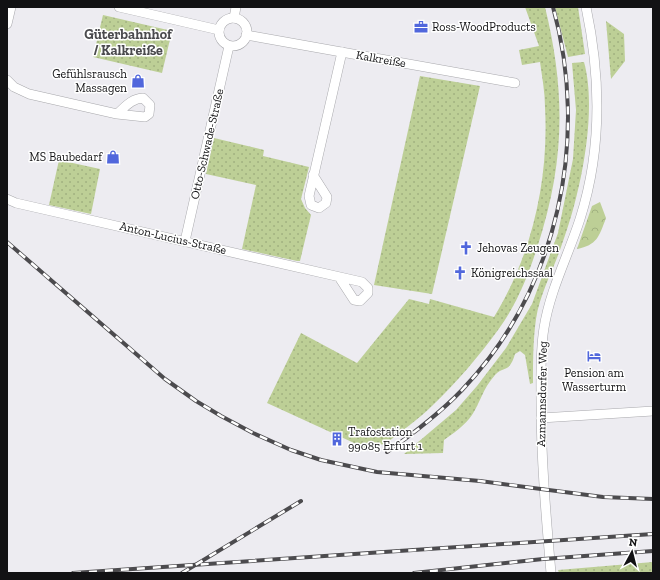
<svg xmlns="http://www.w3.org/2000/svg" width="660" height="580" viewBox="0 0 660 580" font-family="'Zilla Slab',serif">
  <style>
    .grass { fill: url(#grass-dots) }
    .forest { fill: url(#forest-crowns) }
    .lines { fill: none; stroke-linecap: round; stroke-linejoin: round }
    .minor-casing { stroke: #a8a8ac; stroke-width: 10 }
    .minor { stroke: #fff; stroke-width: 9 }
    .rail-casing { stroke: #4c4b4e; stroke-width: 4 }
    .rail { stroke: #fff; stroke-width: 2.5; stroke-dasharray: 8; stroke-linecap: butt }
    .labels { text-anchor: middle; stroke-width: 3; stroke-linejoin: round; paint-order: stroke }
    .poi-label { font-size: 12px; fill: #121214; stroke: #fff; text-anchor: start }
    .street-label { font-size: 12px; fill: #121214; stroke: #fff }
    .quarter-label { font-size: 14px; font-weight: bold; fill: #4b4b4e; stroke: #fff }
  </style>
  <defs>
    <pattern id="grass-dots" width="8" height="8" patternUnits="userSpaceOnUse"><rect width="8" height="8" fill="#bdcf96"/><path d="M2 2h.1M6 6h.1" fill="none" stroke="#a1b180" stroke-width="1.8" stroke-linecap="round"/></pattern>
    <pattern id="forest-crowns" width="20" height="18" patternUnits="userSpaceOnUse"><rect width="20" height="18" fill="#bdcf96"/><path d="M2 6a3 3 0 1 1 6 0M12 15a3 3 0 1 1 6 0" fill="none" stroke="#a1b180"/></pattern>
  </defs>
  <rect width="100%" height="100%" fill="#edecf1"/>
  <g class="grass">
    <path d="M525,7H545C566,93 565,163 537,248C528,276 516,306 498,330C479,356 457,382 433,405C418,420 400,432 384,445L382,444L375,449L365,448L267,403L301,333L357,363L409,299L429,304L430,299L494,317C532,255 549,180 545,107C545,92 542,77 540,62L522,65L519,50L539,46Z"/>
    <path d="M555,7H578L585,54L568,57Z"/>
    <path d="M103,15L172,31L162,73L93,57Z"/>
    <path d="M606,21L624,34L625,61L611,79Z"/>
    <path d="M584,62C598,112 580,196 562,244C554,269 540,293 536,319C533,340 533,362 533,383L530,384L525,355L520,351L515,354C509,374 504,365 495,375C482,390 481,401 472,415C465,425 454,433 444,440L443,453L404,454L456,410L477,386L506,348L532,304L558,233L573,159L576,110L572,63Z"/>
    <path d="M420,76L480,86L432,294L374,285Z"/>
    <path d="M214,138L264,150L263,156L309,167L301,199L305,208L311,215L300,261H297L242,249L256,185L206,174Z"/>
    <path d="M59,160L100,169L91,214L49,205Z"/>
    <path d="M653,562V573H559L558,570Z"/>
  </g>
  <path class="forest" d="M600,202L606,218C599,237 597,245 577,249L592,206Z"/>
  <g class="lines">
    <g class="minor-casing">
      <g id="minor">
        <path d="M119,7L219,30"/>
        <path d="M234,18L236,7"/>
        <circle cx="233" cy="32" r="14"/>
        <path d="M7,24L11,7"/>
        <path d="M246,35L515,83"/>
        <path d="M7,80L14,87L29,94L117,114L145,117L149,114L150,105L143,98C131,99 126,106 117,114"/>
        <path d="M313,175L327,197L326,203L319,208L311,205L309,196L342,52"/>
        <path d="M7,199L16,203L362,282L368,288V293L360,301L354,300L339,277"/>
        <path d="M185,241L229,46"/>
        <path d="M541,418L653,411"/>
        <path d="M551,573C546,516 541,458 541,401C541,377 540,352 544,328C550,290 568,256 580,219C602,150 601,78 586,7"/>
      </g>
    </g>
    <use href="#minor" class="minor"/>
    <g class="rail-casing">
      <g id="rail">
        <path d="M7,242L165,379L196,401L221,416L253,433L291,450L321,460L377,472L480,481L603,497L653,499"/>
        <path d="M387,452C414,433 439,414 462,390C558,289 590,140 553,7"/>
        <path d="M73,573L653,534"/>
        <path d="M182,573L301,501"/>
        <path d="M414,573L543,559L653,551"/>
      </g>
    </g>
    <use href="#rail" class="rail"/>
  </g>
  <defs>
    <g id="office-bare" transform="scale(1.08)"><path d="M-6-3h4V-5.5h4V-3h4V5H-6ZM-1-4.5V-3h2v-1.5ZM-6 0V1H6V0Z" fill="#5167dc" stroke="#fff" stroke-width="2.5" paint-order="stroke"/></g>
    <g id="shop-bare" transform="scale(1.08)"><path d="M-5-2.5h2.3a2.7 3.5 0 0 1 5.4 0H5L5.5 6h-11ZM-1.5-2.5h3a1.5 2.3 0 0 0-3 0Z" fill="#5167dc" stroke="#fff" stroke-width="2.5" paint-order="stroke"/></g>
    <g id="church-bare" transform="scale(1.08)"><path d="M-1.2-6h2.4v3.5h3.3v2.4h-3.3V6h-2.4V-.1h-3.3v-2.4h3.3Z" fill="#5167dc" stroke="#fff" stroke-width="2.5" paint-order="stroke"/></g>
    <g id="hotel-bare" transform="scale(1.08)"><path d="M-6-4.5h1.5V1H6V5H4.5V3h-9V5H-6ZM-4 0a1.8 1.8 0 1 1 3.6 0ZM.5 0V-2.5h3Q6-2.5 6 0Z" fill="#5167dc" stroke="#fff" stroke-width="2.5" paint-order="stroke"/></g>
    <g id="building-bare" transform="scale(1.08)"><path d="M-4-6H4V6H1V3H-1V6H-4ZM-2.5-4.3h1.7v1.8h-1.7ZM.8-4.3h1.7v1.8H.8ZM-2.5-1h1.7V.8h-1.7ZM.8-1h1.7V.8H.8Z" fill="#5167dc" stroke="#fff" stroke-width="2.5" paint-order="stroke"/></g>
  </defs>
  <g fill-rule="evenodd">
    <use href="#office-bare" x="421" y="27"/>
    <use href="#shop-bare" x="138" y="81"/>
    <use href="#shop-bare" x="113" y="157"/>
    <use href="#church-bare" x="466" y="248"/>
    <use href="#church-bare" x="460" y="273"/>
    <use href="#hotel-bare" x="594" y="356"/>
    <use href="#building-bare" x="337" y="439"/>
  </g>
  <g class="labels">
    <g class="poi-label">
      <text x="432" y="31">Ross-WoodProducts</text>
      <text x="127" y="78" text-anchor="end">Gefühlsrausch<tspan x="127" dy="14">Massagen</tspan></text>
      <text x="102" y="161" text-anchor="end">MS Baubedarf</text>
      <text x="477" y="252">Jehovas Zeugen</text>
      <text x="471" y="277">Königreichssaal</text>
      <text x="594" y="377" text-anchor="middle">Pension am<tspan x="594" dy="14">Wasserturm</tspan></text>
      <text x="348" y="436">Trafostation<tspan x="348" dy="14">99085 Erfurt 1</tspan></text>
    </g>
    <g class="street-label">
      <text transform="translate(381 59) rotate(10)" y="4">Kalkreiße</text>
      <text transform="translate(207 144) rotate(-77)" y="4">Otto-Schwade-Straße</text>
      <text transform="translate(173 238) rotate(13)" y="4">Anton-Lucius-Straße</text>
      <text transform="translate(542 394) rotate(-89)" y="4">Azmannsdorfer Weg</text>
    </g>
    <g class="quarter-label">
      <text x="128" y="39">Güterbahnhof<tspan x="128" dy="16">/ Kalkreiße</tspan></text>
    </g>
  </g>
  <rect width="660" height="580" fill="none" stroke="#121214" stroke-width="16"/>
  <g transform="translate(632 552) rotate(7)" stroke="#ffffff" stroke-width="3" paint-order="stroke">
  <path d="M0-3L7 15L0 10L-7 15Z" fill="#121214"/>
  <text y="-6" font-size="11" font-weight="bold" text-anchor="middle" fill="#121214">N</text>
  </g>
</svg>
